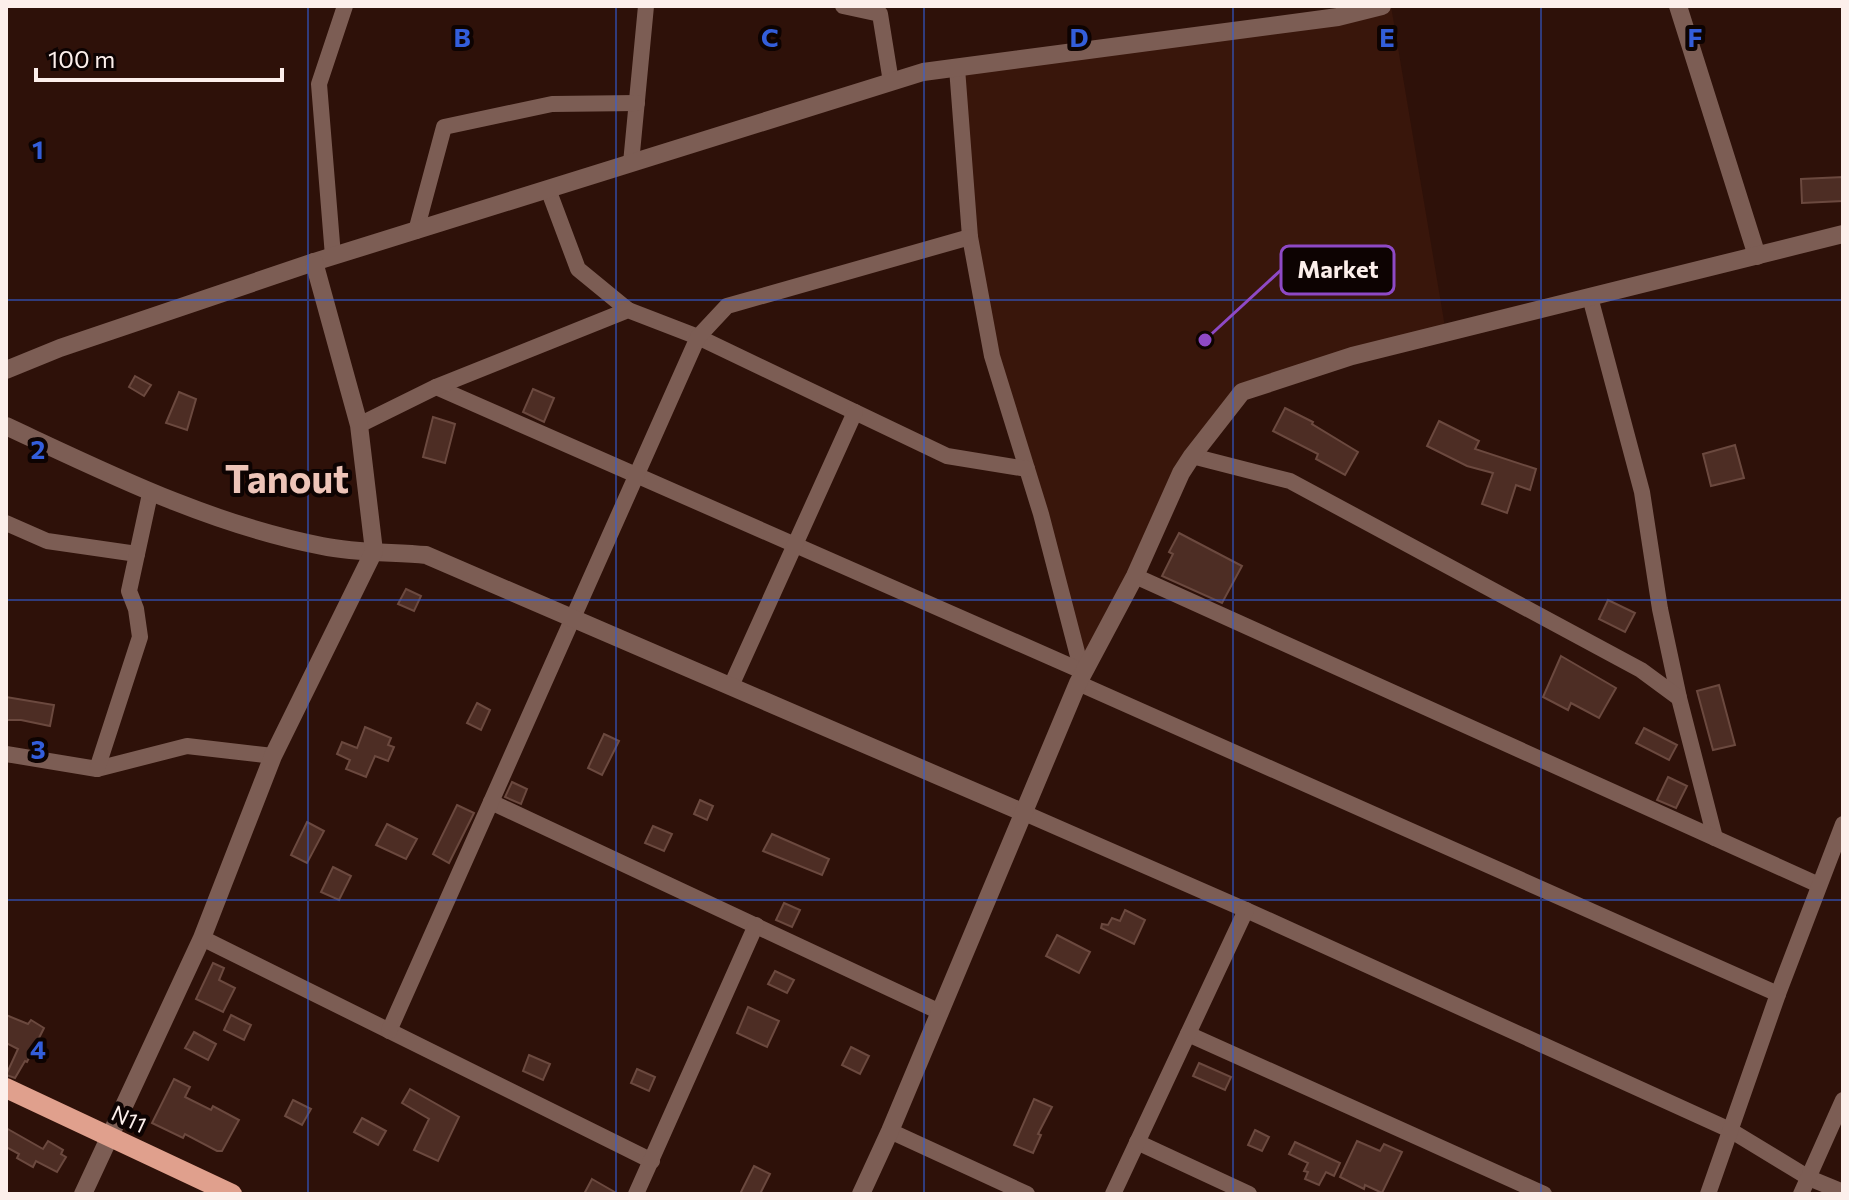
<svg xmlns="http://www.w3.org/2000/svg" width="1849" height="1200" viewBox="0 0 1849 1200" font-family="Commissioner,sans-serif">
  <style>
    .built { fill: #39160b }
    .building { fill: #4d2d24; stroke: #6b493f; stroke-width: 2 }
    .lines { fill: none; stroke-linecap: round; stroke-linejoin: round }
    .minor { stroke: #7c5d54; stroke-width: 16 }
    .tertiary { stroke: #7c5d54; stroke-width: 18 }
    .primary { stroke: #e0a08d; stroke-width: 20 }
    .grid { fill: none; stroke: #335eda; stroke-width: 2; stroke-opacity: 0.55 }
    .labels { text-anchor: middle; stroke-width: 8; stroke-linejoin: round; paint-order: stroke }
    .street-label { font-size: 22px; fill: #fcefeb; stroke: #0d0302 }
    .town-label { font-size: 38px; font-weight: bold; fill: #edc4b8; stroke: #0d0302 }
    .grid-label { font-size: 26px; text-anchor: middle; font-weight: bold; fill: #335eda; stroke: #0d0302; stroke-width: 8; stroke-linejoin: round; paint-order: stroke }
    .leader { fill: none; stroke: #8e49c6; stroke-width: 3 }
    .callout-dot { fill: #8e49c6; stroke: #0d0302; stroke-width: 3 }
    .callout { fill: #0d0302; stroke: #8e49c6; stroke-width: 3 }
    .callout-label { font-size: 24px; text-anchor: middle; font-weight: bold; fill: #fcefeb }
  </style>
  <rect width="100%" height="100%" fill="#2e1109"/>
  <path class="built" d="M1382,6H1391L1446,333L1242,391L1187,459L1083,660L991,348L957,68Z"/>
  <g class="building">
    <path d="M1843,177V201L1802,203L1801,179Z"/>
    <path d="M135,376L151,385L144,396L129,387Z"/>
    <path d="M533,389L554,398L544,422L523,412Z"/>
    <path d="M179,392L196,399L187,430L166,423Z"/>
    <path d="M1285,408L1313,422L1312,424L1358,452L1345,475L1316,459L1318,454L1273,431Z"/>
    <path d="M433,417L455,424L445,463L423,457Z"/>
    <path d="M1439,421L1479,441L1475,449L1536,469L1530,490L1516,485L1507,513L1482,504L1493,473L1467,466L1427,446Z"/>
    <path d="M1735,445L1744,478L1711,486L1703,454Z"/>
    <path d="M1179,533L1242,566L1222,603L1162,576L1173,554L1169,552Z"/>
    <path d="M406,589L421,596L414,611L398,604Z"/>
    <path d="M1608,600L1635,613L1625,632L1599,619Z"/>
    <path d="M1561,656L1616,688L1599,718L1571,703L1568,710L1543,697Z"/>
    <path d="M1719,685L1735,745L1713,750L1697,691Z"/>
    <path d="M6,697L54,705L50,726L21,720H6Z"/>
    <path d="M477,703L490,710L481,730L467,723Z"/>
    <path d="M365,727L391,738L388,745L394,747L388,761L375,756L366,777L346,769L350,760L337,754L342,742L357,748Z"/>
    <path d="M1644,728L1677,745L1669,760L1636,743Z"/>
    <path d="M604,734L619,741L602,775L588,768Z"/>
    <path d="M1668,777L1687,786L1676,808L1657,800Z"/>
    <path d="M512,782L527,789L521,804L505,797Z"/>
    <path d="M700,800L713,806L707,820L694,814Z"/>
    <path d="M457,805L474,813L449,863L433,854Z"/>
    <path d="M307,822L324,831L307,863L291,855Z"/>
    <path d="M387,824L417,839L406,859L376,845Z"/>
    <path d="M653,826L672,834L664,851L645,843Z"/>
    <path d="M772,834L829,859L822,875L763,851Z"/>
    <path d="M333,867L351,876L339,900L321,892Z"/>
    <path d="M784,903L800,910L792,927L776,920Z"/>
    <path d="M1125,910L1145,920L1134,944L1101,928L1102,924L1108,925L1112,918L1120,921Z"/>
    <path d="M1057,935L1090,952L1079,973L1046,956Z"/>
    <path d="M213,963L224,968L219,980L235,988L223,1012L196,999Z"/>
    <path d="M775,971L794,980L787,993L768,984Z"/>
    <path d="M748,1007L779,1021L767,1047L737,1033Z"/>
    <path d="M6,1015L28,1024L31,1020L44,1028L27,1062L25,1061L15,1078L6,1075L18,1049L6,1043Z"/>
    <path d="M231,1015L251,1025L244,1040L224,1030Z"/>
    <path d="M194,1032L216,1044L208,1060L185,1048Z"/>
    <path d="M851,1047L869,1056L860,1074L842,1065Z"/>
    <path d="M529,1055L550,1064L543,1080L523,1071Z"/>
    <path d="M1199,1063L1231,1077L1225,1090L1193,1076Z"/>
    <path d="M637,1069L655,1077L649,1091L631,1083Z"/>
    <path d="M174,1079L190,1087L185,1097L211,1110L213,1106L239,1120L222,1151H217L185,1134L183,1138L152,1123Z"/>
    <path d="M410,1089L459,1117L438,1161L414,1150L429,1119L402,1103Z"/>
    <path d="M1034,1099L1052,1107L1038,1134L1041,1135L1033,1153L1014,1145Z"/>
    <path d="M293,1100L311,1109L302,1125L285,1116Z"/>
    <path d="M362,1118L386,1131L378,1145L354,1132Z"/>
    <path d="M6,1128L43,1149L48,1141L63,1150L61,1154L66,1157L57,1172L36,1161L33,1167L17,1158L19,1154L6,1147Z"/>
    <path d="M1255,1130L1269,1137L1262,1151L1248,1145Z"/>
    <path d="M1357,1141L1380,1151L1384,1144L1402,1152L1382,1193L1365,1185L1364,1189L1340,1177Z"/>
    <path d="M1295,1142L1340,1163L1334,1176L1326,1172L1319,1185L1305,1179L1308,1172L1304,1171L1308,1163L1289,1154Z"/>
    <path d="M754,1166L770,1174L760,1194H740Z"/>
    <path d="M592,1179L618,1194H584Z"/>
  </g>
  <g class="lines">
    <g class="minor">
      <path d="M843,6L880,14L891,82"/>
      <path d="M957,68L970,237L992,356L1041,514L1079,660L1084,672"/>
      <path d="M631,163L646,6"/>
      <path d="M548,189L578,269L628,310"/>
      <path d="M416,231L444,127L552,104L637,103"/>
      <path d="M333,256L319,84L345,6"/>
      <path d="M1590,297L1642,492L1660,609L1679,698L1715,838"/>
      <path d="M436,387L1084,672"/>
      <path d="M359,425L436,387L628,310L698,337L947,456L1027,469"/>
      <path d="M1192,456L1290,481L1641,670L1679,698"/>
      <path d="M6,523L47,541L137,554"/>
      <path d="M1135,576L1819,885"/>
      <path d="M1078,683L1778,994"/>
      <path d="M731,686L855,412"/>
      <path d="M6,754L97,769L187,746L273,756"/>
      <path d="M97,769L140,637L136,609L129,591L150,494"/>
      <path d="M491,802L940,1012"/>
      <path d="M1022,812L1246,910L1730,1130L1809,1178L1843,1192"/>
      <path d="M202,938L652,1161"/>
      <path d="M389,1031L698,337L727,306L970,237"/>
      <path d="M1188,1034L1544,1194"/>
      <path d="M890,1131L1027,1194"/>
      <path d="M1137,1142L1249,1194"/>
      <path d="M636,1194L756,925"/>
      <path d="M1113,1194L1246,910"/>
      <path d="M1708,1194L1778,994L1843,824"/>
      <path d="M1801,1194L1843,1100"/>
    </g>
    <g class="tertiary">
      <path d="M1678,6L1757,256"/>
      <path d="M6,370L60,348L314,262L923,72L1338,17L1382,6"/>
      <path d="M6,426C109,474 209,524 322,546C355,553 392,552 426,555L1022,812"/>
      <path d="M83,1194L202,938L273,756L374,551L359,425L314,262"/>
      <path d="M861,1194L890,1131L1078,683L1135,576L1181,473L1192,456L1242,392L1352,356L1843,234"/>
    </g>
    <path class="primary" d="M6,1088L232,1194"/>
  </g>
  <path class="grid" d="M308,6V1194M616,6V1194M924,6V1194M1233,6V1194M1541,6V1194M6,300H1843M6,600H1843M6,900H1843"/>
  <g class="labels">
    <g class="street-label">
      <text transform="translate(129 1119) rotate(25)" y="8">N11</text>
    </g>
    <g class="town-label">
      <text x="287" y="493">Tanout</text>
    </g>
  </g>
  <g class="grid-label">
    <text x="462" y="47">B</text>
    <text x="770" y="47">C</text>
    <text x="1079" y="47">D</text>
    <text x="1387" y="47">E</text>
    <text x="1695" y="47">F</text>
    <text x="38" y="159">1</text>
    <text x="38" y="459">2</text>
    <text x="38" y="759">3</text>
    <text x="38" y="1059">4</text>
  </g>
  <path class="leader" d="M1205 340L1281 270"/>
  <circle class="callout-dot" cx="1205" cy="340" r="8"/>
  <rect class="callout" x="1281" y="246" width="113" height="48" rx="8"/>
  <g class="callout-label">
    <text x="1338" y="278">Market</text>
  </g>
  <rect width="1849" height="1200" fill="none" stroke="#fcefeb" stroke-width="16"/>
  <path d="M36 68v12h246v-12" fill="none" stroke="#fcefeb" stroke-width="4"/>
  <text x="48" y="68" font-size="24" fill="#fcefeb" stroke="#0d0302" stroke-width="6" paint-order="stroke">100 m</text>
</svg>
